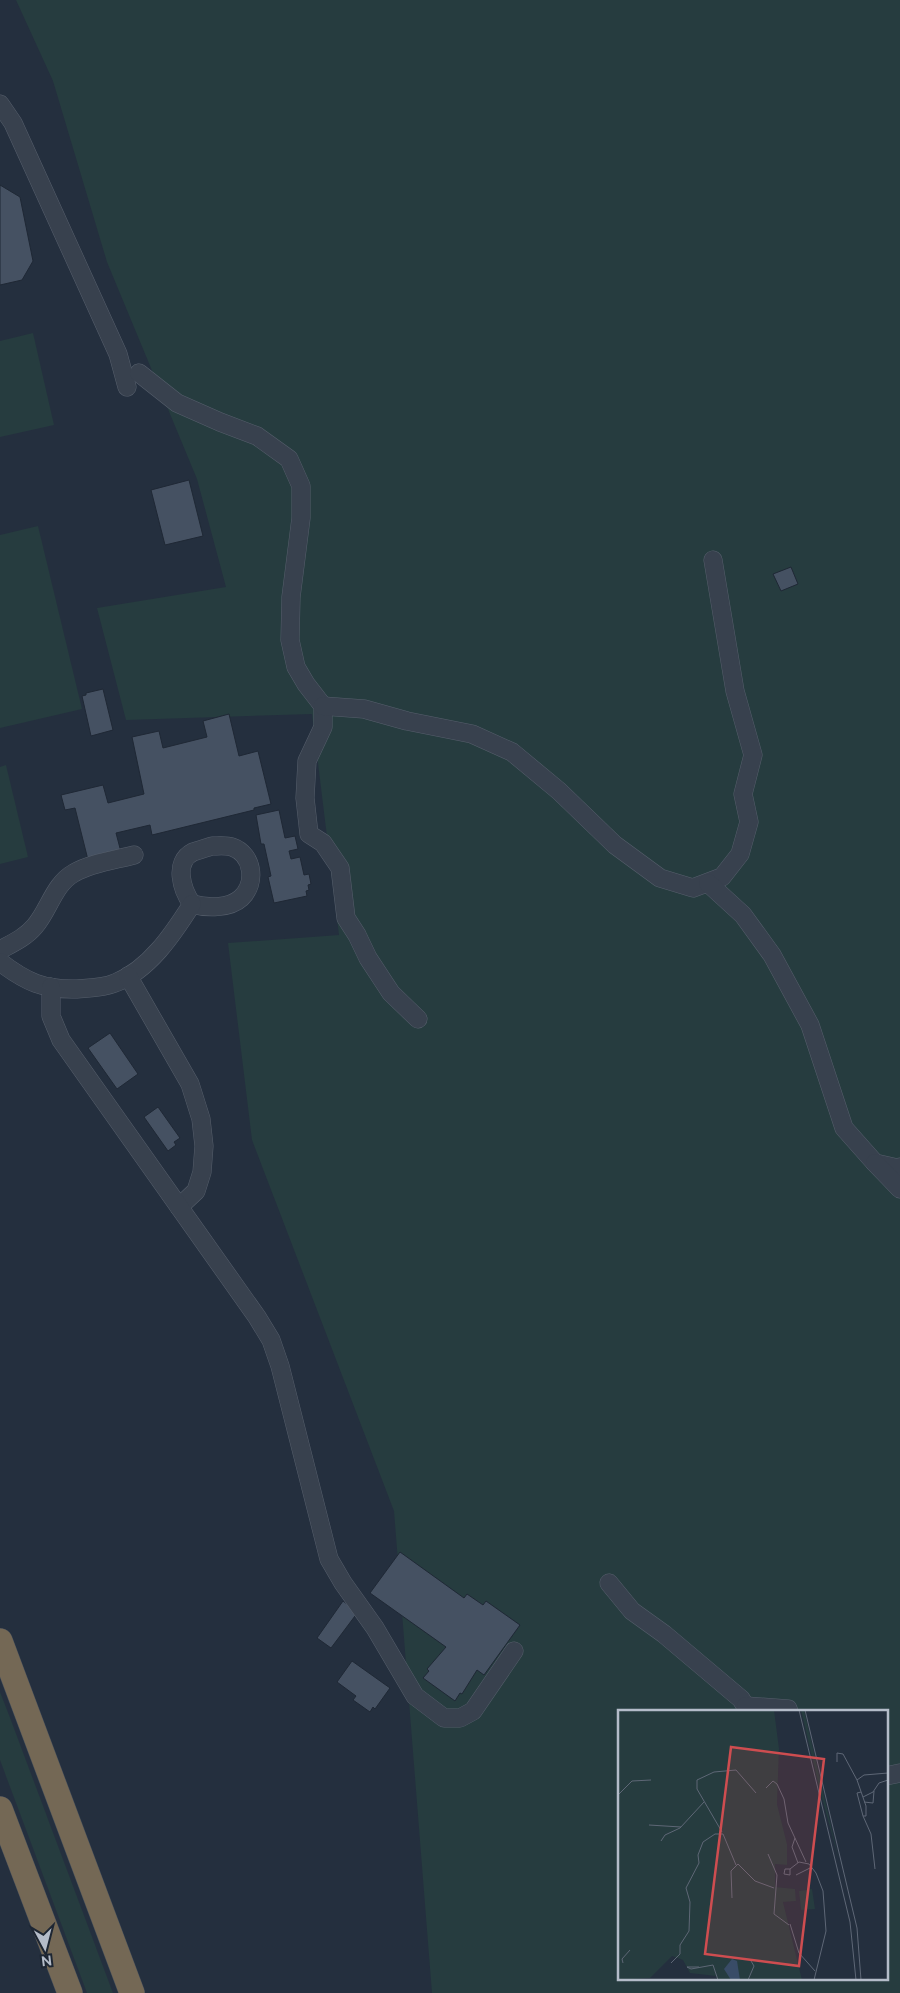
<svg xmlns="http://www.w3.org/2000/svg" width="900" height="1993" viewBox="0 0 900 1993" font-family="Raleway,sans-serif">
  <style>
    .green { fill: #263c3f; fill-rule: evenodd }
    .building { fill: #455162; stroke: #1f2835 }
    .lines { fill: none; stroke-linecap: round; stroke-linejoin: round }
    .minor-casing { stroke: #565f6c; stroke-width: 19 }
    .highway-casing { stroke: #434c59; stroke-width: 26 }
    .minor { stroke: #38414e; stroke-width: 18 }
    .highway { stroke: #746855; stroke-width: 25 }
    .inset-road { fill: none; stroke: #5e6776; stroke-width: 1 }
    .view { fill: #ce4d50; fill-opacity: 0.15; stroke: #ce4d50; stroke-width: 2.5 }
    .inset-edge { fill: none; stroke: #b4bcc9; stroke-width: 2.5 }
  </style>
  <rect width="100%" height="100%" fill="#242f3e"/>
  <g class="green">
    <path d="M16,0H900V1993H432L394,1511L252,1140L228,943L339,935L312,714L126,720L97,608L226,587L197,479L107,262L53,81ZM619,1712H886V1979H619Z"/>
    <path d="M33,333L54,425L0,437V341Z"/>
    <path d="M38,526L82,709L0,728V535Z"/>
    <path d="M6,765L28,857L0,864V767Z"/>
    <path d="M0,1692L9,1715L113,1993H87L0,1760Z"/>
  </g>
  <g class="building">
    <path d="M0,185L20,197L33,261L22,280L0,285Z"/>
    <path d="M189,480L203,536L165,545L151,490Z"/>
    <path d="M791,567L798,584L781,591L773,574Z"/>
    <path d="M103,689L113,730L91,736L82,696L86,695V693Z"/>
    <path d="M229,714L239,756L258,751L271,804L254,808V810L152,835L150,825L116,833L121,852L88,860L75,808L65,810L61,795L103,785L108,803L144,794L132,737L159,731L163,748L207,737L203,721Z"/>
    <path d="M279,810L285,838L295,836L298,849L289,851L291,859L300,857L304,875L309,874L311,884L308,885L309,890L306,891L307,896L274,903L268,877L271,876L264,844H261L256,815Z"/>
    <path d="M110,1033L138,1074L117,1089L88,1048Z"/>
    <path d="M158,1107L180,1138L174,1142L176,1145L168,1151L144,1117Z"/>
    <path d="M400,1552L464,1598L467,1594L483,1605L486,1601L520,1625L484,1675L477,1670L462,1694L460,1693L455,1701L423,1678L429,1671L427,1669L446,1647L370,1593Z"/>
    <path d="M343,1601L358,1612L331,1648L317,1638Z"/>
    <path d="M352,1661L390,1688L375,1709L373,1707L370,1712L353,1700L356,1696L337,1682Z"/>
  </g>
  <g class="lines">
    <g class="minor-casing">
      <g id="minor">
        <path d="M0,104L13,123L118,354L127,387"/>
        <path d="M139,373L177,403L220,422L257,436L289,459L301,486V518L291,597L290,640L296,667L306,684L323,706V727L307,761L305,798L309,834L323,843L340,868L346,918L357,935L368,958L391,993L418,1019"/>
        <path d="M323,706L364,709L407,721L472,734L512,752L559,791L615,845L660,878L693,888L722,877L740,854L749,822L743,794L753,755L735,691L713,560"/>
        <path d="M212,846C218,846 226,845 232,847C253,854 257,883 241,898C229,909 206,908 192,904C182,890 173,862 193,852C199,850 206,848 212,846Z"/>
        <path d="M708,883L743,915L772,955L810,1025L844,1128L875,1163L897,1168L900,1167"/>
        <path d="M0,950C13,943 26,937 35,926C49,910 54,884 74,873C91,863 115,860 134,855"/>
        <path d="M0,962C26,982 44,990 77,989C90,988 103,988 115,983C149,970 173,934 192,904"/>
        <path d="M128,976L190,1084L201,1119L204,1146L202,1172L196,1191L179,1207"/>
        <path d="M51,987V1016L61,1040L257,1317L271,1340L280,1366L329,1559L343,1583L375,1628L415,1696L444,1718H460L473,1711L514,1651"/>
        <path d="M875,1163L900,1189"/>
        <path d="M609,1583L632,1611L664,1634L741,1699L749,1712"/>
        <path d="M746,1706L788,1709L789,1712"/>
        <path d="M886,1776L900,1773"/>
      </g>
    </g>
    <g class="highway-casing">
      <g id="highway">
        <path d="M0,1641L132,1993"/>
        <path d="M0,1809L70,1993"/>
      </g>
    </g>
    <use href="#minor" class="minor"/>
    <use href="#highway" class="highway"/>
  </g>
  <g transform="translate(618 1710)">
    <rect width="270" height="270" fill="#242f3e"/>
    <path d="M0,0H156L161,39L159,94L169,134V155L157,154V177L177,179L178,191L165,192L184,270H99L98,266L72,263L65,250L54,246L32,268L1,270ZM183,0H186L221,150L201,77ZM194,179L197,199L183,200L181,181Z" fill="#263c3f"/>
    <path d="M114,249L119,251L122,270H113L106,259Z" fill="#394c67"/>
    <path class="inset-road" d="M181,0L232,212L238,270M187,0L239,218L243,270M219,52V43L225,44L239,70M148,78L155,71L159,74L166,89L170,113L188,152M243,82L239,83L245,106H248V96L239,70L246,65L270,63M0,85L14,71L33,70M245,87L255,82L261,73L270,70M246,92L255,93L256,81M245,106L253,124L257,159M31,115L63,117M104,122L79,79V70L96,62L118,60L138,83M177,128L174,137L180,153M43,131L47,125L62,118L86,92M150,144L159,165L156,204L171,215M172,159H167L166,164L172,165V159L181,152L191,154L198,163L205,181L208,221L196,270M178,165L194,157M114,188L113,161L120,154L137,171L156,178M172,214L181,243L197,261M5,253L4,249L12,240M53,253L62,244V235L71,221L72,192L68,178L81,153L80,145L85,132L97,124H105L118,155M81,257H69L73,259L95,255L100,270M130,270L136,256L133,251"/>
    <path class="view" d="M113,37L206,49L181,256L87,244Z"/>
    <rect width="270" height="270" class="inset-edge"/>
  </g>
  <g transform="translate(45 1948) rotate(173)" stroke="#1d2633" stroke-width="4" paint-order="stroke">
  <path d="M0-4L9 19L0 12L-9 19Z" fill="#b4bcc9"/>
  <text y="-8" font-size="14" font-weight="bold" text-anchor="middle" fill="#b4bcc9">N</text>
  </g>
</svg>
